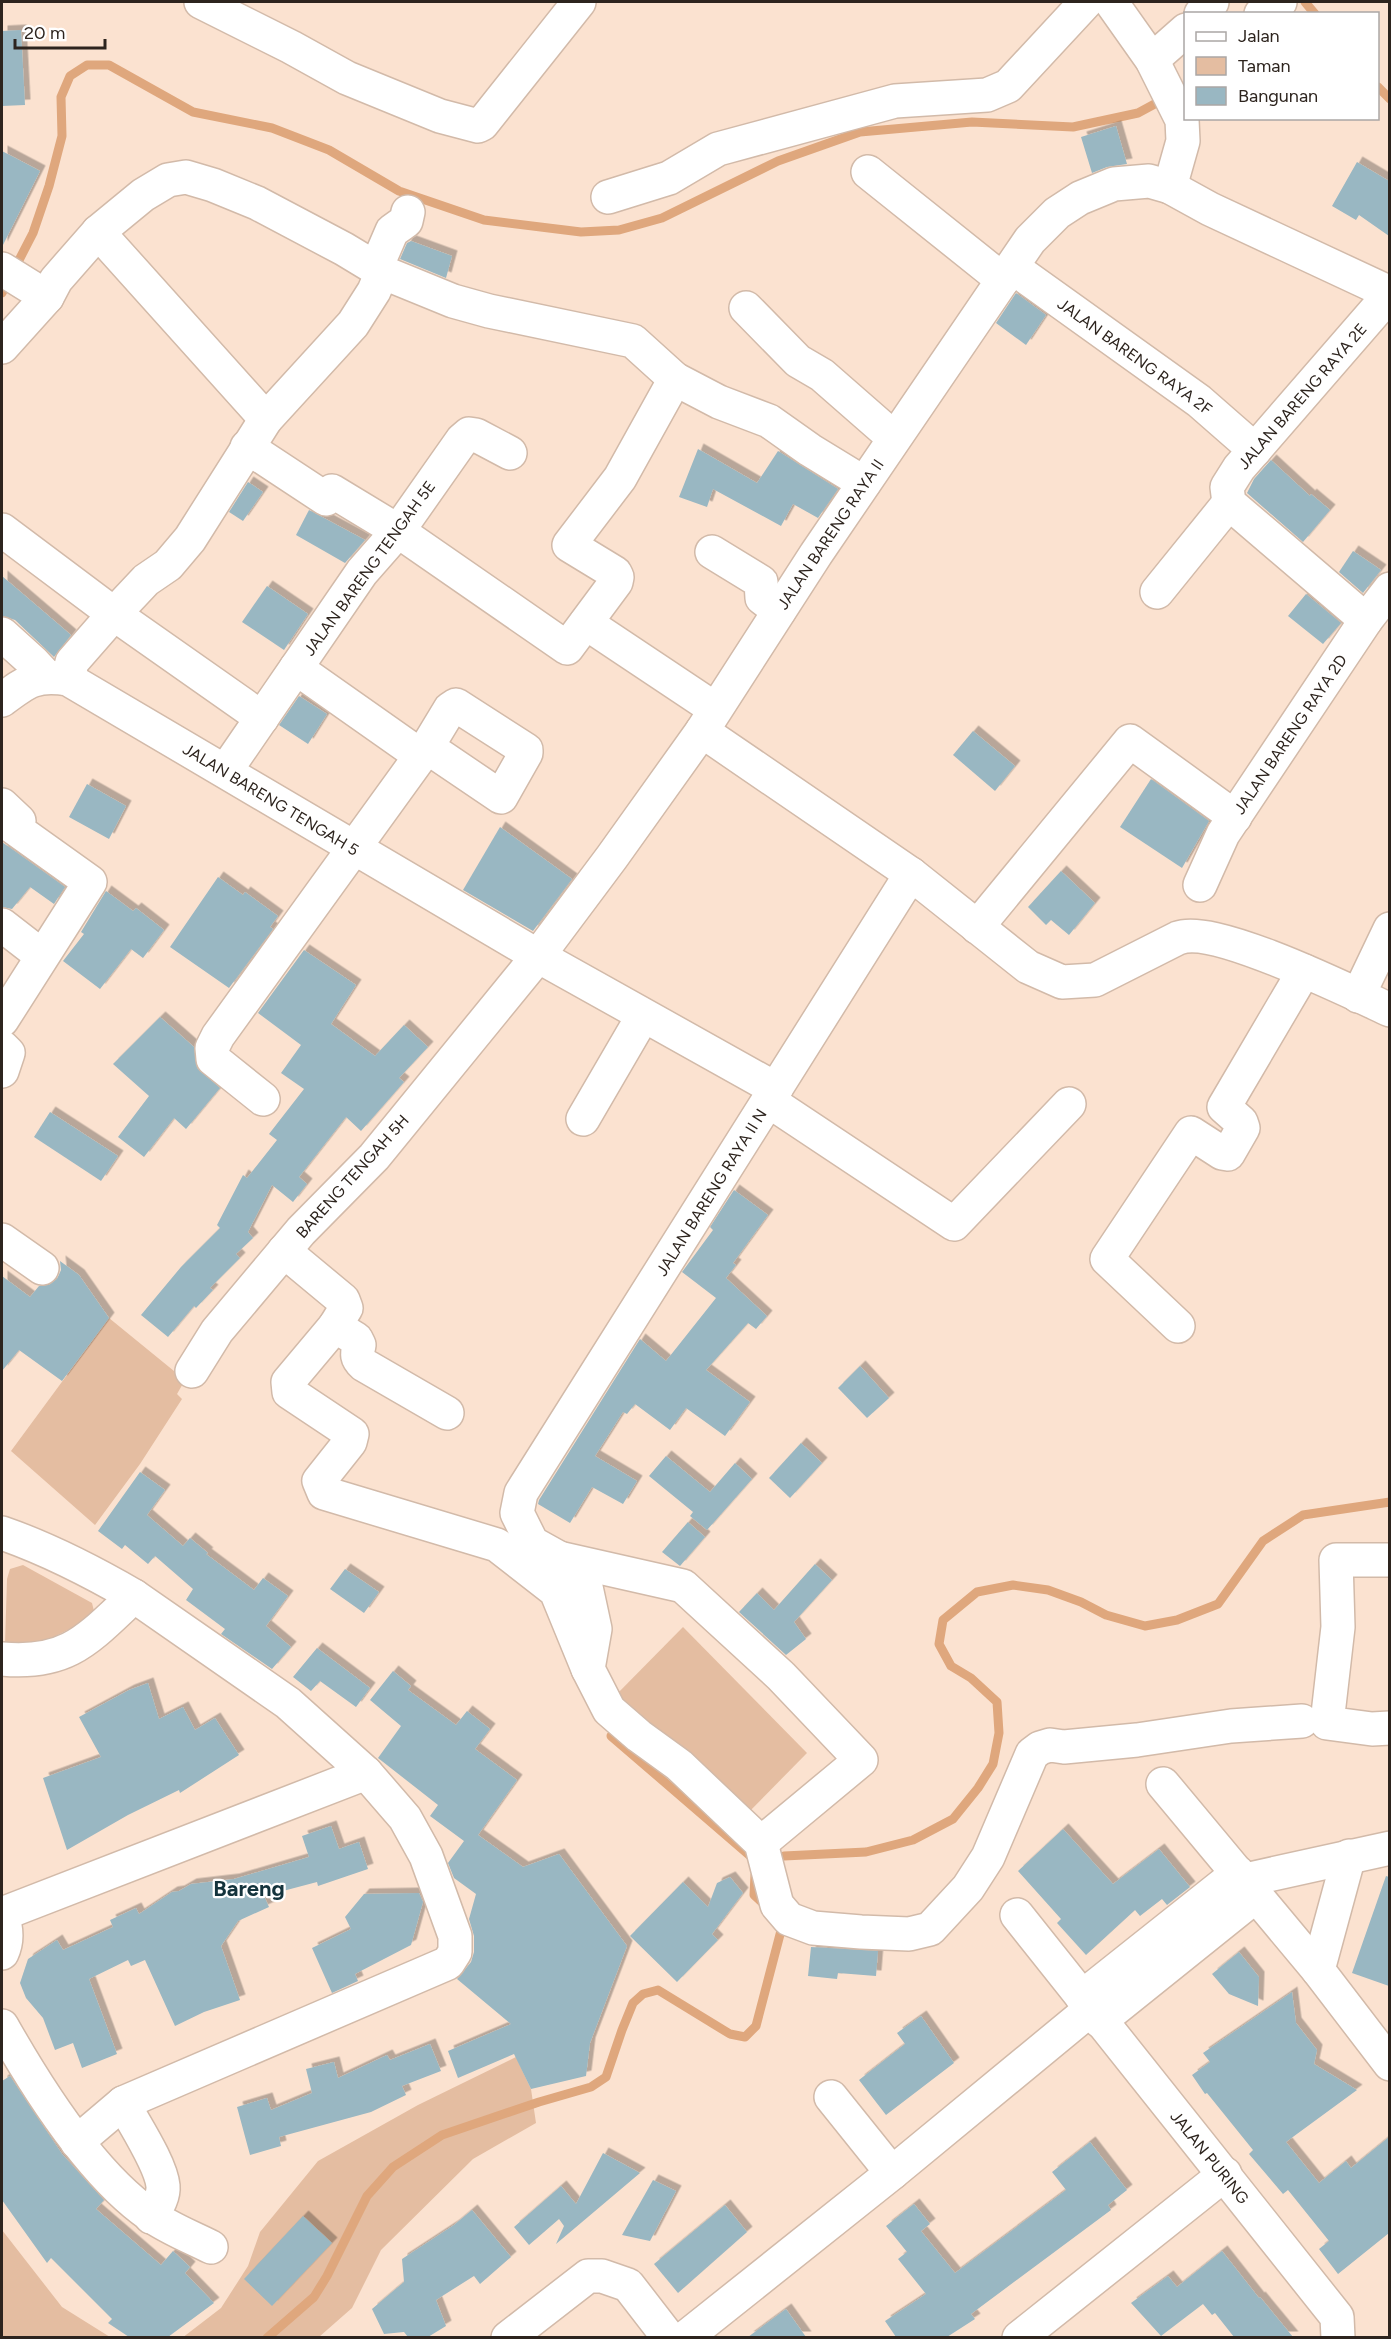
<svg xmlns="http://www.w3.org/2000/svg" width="1391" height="2339" viewBox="0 0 1391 2339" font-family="Figtree,sans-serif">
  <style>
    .green { fill: #e4bda1 }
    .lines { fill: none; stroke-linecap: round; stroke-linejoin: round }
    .stream { stroke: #dfa77d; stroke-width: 9 }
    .building { fill: #99b7c2; filter: url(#shadow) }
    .minor-casing { stroke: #d2baa9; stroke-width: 36 }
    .minor { stroke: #fff; stroke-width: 33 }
    .labels { text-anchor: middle; stroke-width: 4.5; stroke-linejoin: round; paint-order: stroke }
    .street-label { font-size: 16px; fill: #2d241e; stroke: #fff }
    .district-label { font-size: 22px; font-weight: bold; fill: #14333c; stroke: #fff }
  </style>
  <defs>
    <filter id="shadow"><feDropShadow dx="5.5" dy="-5.5" stdDeviation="0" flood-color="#0004"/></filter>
  </defs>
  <rect width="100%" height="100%" fill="#fbe2d0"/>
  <g class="green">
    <path d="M109,1318L185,1380L177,1394L182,1399L140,1464L95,1525L11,1451Z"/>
    <path d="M23,1565L92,1603L94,1611L84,1622L29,1649L5,1643L7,1579L10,1569Z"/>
    <path d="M683,1627L807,1753L743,1818L613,1698Z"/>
    <path d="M516,2057L531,2089L536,2123L473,2159L381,2250L352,2308L319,2337L182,2338L221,2308L248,2266L260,2232L318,2161L418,2105Z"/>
    <path d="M2,2230L62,2307L110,2337H2Z"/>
  </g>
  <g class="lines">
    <g class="stream">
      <path d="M1305,2L1315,14"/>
      <path d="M1378,87L1390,99"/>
      <path d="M2,293L33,233L49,186L62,136L61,97L70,76L87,65H109L193,112L272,128L329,150L399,191L484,220L581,232L619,230L662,218L778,161L860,132L972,122L1073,127L1138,113L1186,87"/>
      <path d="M611,1736L755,1860"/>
      <path d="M770,1860L784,1856L866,1852L913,1840L953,1819L978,1788L993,1764L999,1733L997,1702L971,1678L951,1666L939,1644L943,1620L977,1592L1013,1585L1048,1590L1081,1602L1106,1615L1145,1626L1177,1620L1218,1604L1263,1541L1303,1515L1390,1502"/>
      <path d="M755,1875L754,1895L767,1907"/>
      <path d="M267,2338L314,2297L327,2276L367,2196L393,2167L442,2135L539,2102L591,2087L606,2077L622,2030L633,2003L643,1994L658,1990L730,2034L745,2037L756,2026L783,1923"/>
    </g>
  </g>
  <g class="building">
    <path d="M21,30L25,105L2,106V31Z"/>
    <path d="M1116,126L1127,164L1107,167L1092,173L1081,137Z"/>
    <path d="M2,151L40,171L2,247Z"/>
    <path d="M1357,162L1389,181V236L1359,215L1356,220L1332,206Z"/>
    <path d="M411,241L452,256L446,278L400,259L407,243Z"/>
    <path d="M1016,293L1046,315L1026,345L996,323Z"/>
    <path d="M698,449L757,483L778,451L838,489L818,518L793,504L781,526L713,489L707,507L679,497Z"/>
    <path d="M1271,460L1310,496L1311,494L1330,510L1303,542L1247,493L1254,479Z"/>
    <path d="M248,482L263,492L243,521L229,512Z"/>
    <path d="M309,510L365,540L345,563L296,535Z"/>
    <path d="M1353,551L1381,570L1363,593L1339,572Z"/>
    <path d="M2,576L71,635L54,657L15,620L2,616Z"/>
    <path d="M267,586L308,614L284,650L242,622Z"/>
    <path d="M1306,594L1341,623L1323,644L1288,616Z"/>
    <path d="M299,696L327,714L308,744L279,725Z"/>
    <path d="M973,731L1015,766L995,791L953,755Z"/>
    <path d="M1151,779L1209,821L1182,868L1120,827Z"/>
    <path d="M87,784L126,806L109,839L69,817Z"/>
    <path d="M500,827L572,879L533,931L463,890Z"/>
    <path d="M2,842L65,887L54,904L30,887L12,909L2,907Z"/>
    <path d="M1061,871L1095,903L1069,935L1051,920L1046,925L1028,907Z"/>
    <path d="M218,877L243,895L245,892L278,916L270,927L273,929L229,988L170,947Z"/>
    <path d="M106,891L133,911L136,908L164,930L143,958L131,949L100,989L63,961L84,934L81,932Z"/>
    <path d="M304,950L356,985L331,1024L375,1056L404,1025L428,1047L399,1078L404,1082L361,1131L346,1117L299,1177L307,1184L293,1202L272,1185L248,1232L253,1238L236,1254L240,1258L210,1288L213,1290L196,1308L194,1306L168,1337L141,1315L181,1267L220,1228L217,1225L243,1175L247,1178L277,1140L269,1134L304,1089L281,1073L301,1045L258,1013Z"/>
    <path d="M160,1017L194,1047L197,1068L220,1088L186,1129L174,1118L144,1157L118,1137L149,1096L113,1064Z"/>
    <path d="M50,1112L118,1156L101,1181L34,1137Z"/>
    <path d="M734,1190L768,1215L733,1263L736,1265L726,1278L767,1316L756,1329L748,1323L706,1370L750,1402L725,1436L686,1408L670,1430L635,1404L627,1414L623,1412L595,1456L637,1481L623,1504L592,1487L570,1523L538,1504L539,1500L640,1339L666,1361L716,1298L682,1272L713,1230L710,1227Z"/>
    <path d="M60,1261L79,1275L109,1318L62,1381L19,1350L2,1371V1276L30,1297L39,1286L49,1285L57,1279L61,1270Z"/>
    <path d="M860,1366L889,1398L867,1418L838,1388Z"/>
    <path d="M801,1443L822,1463L790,1498L769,1478Z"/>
    <path d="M666,1456L710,1492L735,1463L752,1479L707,1530L690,1516L693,1512L649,1476Z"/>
    <path d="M140,1472L165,1490L147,1515L183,1546L190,1538L208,1553L206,1554L254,1590L263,1578L288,1596L266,1626L291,1647L272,1669L221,1634L225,1629L186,1600L193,1589L155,1556L148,1564L125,1545L122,1549L98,1531Z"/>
    <path d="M688,1522L705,1537L680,1566L662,1552Z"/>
    <path d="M815,1564L832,1580L794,1622L806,1639L786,1655L739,1612L757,1593L774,1610Z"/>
    <path d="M345,1569L379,1592L364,1613L330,1589Z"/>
    <path d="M317,1648L370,1688L356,1707L320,1681L311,1691L293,1677Z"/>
    <path d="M393,1671L411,1686L408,1690L456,1725L467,1711L490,1729L475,1749L517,1780L478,1835L523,1867L559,1854L627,1946L590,2043L586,2076L531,2089L514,2054L458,2078L448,2051L511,2024L457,1979L471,1962L474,1952V1936L469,1919L476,1894L454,1878L448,1863L464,1841L430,1816L438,1805L378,1758L401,1726L370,1700Z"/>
    <path d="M148,1683L159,1719L183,1707L195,1730L215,1718L239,1755L180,1793L179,1790L128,1815L67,1850L43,1778L101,1757L79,1717L129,1690Z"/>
    <path d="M331,1826L339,1849L359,1842L368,1869L318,1886L317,1882L264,1896L269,1907L238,1921L221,1946L240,2000L204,2012L175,2026L145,1960L131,1966L128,1960L89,1979L117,2054L82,2068L73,2043L55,2050L43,2018L26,1998L20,1983L28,1959L57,1940L63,1950L113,1927L110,1920L136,1908L139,1914L172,1892L179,1891L191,1884L234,1879L309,1857L302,1836Z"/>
    <path d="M1063,1829L1113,1884L1159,1849L1190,1887L1167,1905L1162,1899L1140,1916L1135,1910L1086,1955L1057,1923L1061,1919L1018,1871Z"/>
    <path d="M1386,1876L1389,1877V1986L1352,1973Z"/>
    <path d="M730,1877L743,1893L712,1934L718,1940L677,1982L630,1936L683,1882L708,1907L717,1883Z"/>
    <path d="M419,1893L423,1902L411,1945L355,1974L358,1981L332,1993L312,1948L351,1929L345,1917L364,1894Z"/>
    <path d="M811,1947L878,1951L876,1976L838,1973L837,1979L808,1976Z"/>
    <path d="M1239,1952L1259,1977L1258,2006L1229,1994L1212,1974Z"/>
    <path d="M1292,1992L1296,2023L1317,2050L1314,2064L1357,2090L1286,2142L1319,2183L1346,2161L1351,2168L1389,2137V2233L1338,2274L1319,2249L1329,2241L1288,2190L1283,2194L1249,2154L1253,2150L1207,2093L1205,2094L1192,2075L1210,2062L1203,2053Z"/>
    <path d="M921,2016L954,2063L886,2115L859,2080L905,2044L897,2033Z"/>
    <path d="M430,2044L441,2071L402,2086L406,2095L371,2112L279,2137L281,2146L250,2155L237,2107L267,2098L271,2110L312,2093L306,2069L334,2062L338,2078L387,2055L390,2060Z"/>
    <path d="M10,2076L62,2154L104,2200L96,2209L161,2265L173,2251L190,2267L185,2273L214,2303L168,2337H129L108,2323L112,2319L51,2258L47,2263L2,2200V2081Z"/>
    <path d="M1090,2142L1127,2190L1108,2205L1111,2210L971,2314L975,2319L947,2337H896L885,2321L926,2294L898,2259L907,2252L886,2226L914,2204L930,2224L921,2231L955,2273L1066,2190L1052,2172Z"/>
    <path d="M603,2153L640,2173L556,2244L564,2226L559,2219L529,2245L514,2227L561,2186L576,2204Z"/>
    <path d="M653,2180L676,2191L650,2241L622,2235Z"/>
    <path d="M725,2205L747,2232L678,2293L654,2264Z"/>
    <path d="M472,2210L511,2257L480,2284L474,2276L436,2300L446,2326L428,2337H408L404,2332L384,2334L372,2309L404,2282L402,2259L454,2225Z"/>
    <path d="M303,2216L332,2243L272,2306L244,2279Z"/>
    <path d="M1222,2251L1259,2298L1260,2297L1293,2337H1234L1215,2313L1212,2315L1203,2304L1161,2336L1131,2303L1168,2276L1177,2287Z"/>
    <path d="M786,2309L806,2337H748Z"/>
  </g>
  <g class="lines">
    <g class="minor-casing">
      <g id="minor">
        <path d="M201,2L291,47L347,78L440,116L478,126L482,124L579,2"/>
        <path d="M1111,2L1152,60L1182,120L1183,141L1170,187"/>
        <path d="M1201,14L1212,2"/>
        <path d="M1261,14L1280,2"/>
        <path d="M1152,60L1186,30"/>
        <path d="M868,172L1003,280"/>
        <path d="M608,197L669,178L718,149L895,101L987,95L1008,86L1086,2"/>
        <path d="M98,232L266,419"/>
        <path d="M1012,267L1199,401L1255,450"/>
        <path d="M376,268L392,231L406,221L408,212"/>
        <path d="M2,269L47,297"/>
        <path d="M746,308L798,361L822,375L894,438"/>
        <path d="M2,347L47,297L56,280L98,232L143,195L168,180L186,177L213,185L257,203L344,249L382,272L453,301L489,311L633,341L675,379L719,402L769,421L810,450L864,483"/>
        <path d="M247,447L326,499L332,491L398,531L567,648L616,582L617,577L615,573L569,545L620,478L675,379"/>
        <path d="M2,530L114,614L262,718"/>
        <path d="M712,552L761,582L762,598L779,611"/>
        <path d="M1157,592L1229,503"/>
        <path d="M1366,620L1229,503L1227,487L1239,468L1390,294"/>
        <path d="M586,623L715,709"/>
        <path d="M2,634L33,662L46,676"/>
        <path d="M296,668L421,756"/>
        <path d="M68,679L72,662L114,614L146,580L168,565L190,539L266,419L353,324L374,291L382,272"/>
        <path d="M2,700C27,681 36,674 68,679L538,956L776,1089"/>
        <path d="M702,731L911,874L1028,967L1062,982L1095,980L1178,938C1214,924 1351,992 1390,1010"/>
        <path d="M226,770L362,572L398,531L462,440L469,434L476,435L510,453"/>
        <path d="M2,805L19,821L13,827L90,882L2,1020"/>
        <path d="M911,874L521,1493L517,1513L532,1543L559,1558L586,1587L595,1629L588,1669L609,1710L639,1736L679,1765L761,1843L777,1905L789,1919L813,1928L861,1932L909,1934L930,1929L968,1888L988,1857L1032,1754L1040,1748L1050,1745L1064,1747L1137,1740L1231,1726L1302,1721"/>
        <path d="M1200,885L1223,834L1366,620L1390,589"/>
        <path d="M2,925L42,956"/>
        <path d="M977,927L1130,741L1235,817"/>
        <path d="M1358,996L1390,929"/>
        <path d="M2,1047L8,1053L2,1071"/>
        <path d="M263,1099L213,1059L212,1048L218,1036L427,747L450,709L456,705L526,750V753L501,797L427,747"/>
        <path d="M769,1101L954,1224L1069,1104"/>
        <path d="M583,1119L643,1016"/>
        <path d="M2,1240L42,1268"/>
        <path d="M284,1251L343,1300L346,1308L335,1326L288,1382L289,1392L352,1434L350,1442L319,1481L324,1493L497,1545L556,1591L588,1669"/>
        <path d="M335,1326L356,1339L359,1345C357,1354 356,1358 364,1365L447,1413"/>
        <path d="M1178,1326L1107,1259L1191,1133L1222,1153L1228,1154L1243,1128L1241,1122L1224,1107L1304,971"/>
        <path d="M192,1371L217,1331L301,1231L374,1157L538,956L612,857L702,731L816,554L1030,240L1057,213L1080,198L1114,184L1149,181L1170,187L1210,209L1390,293"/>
        <path d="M2,1533C48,1549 91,1571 134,1596C88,1639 68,1665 2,1659"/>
        <path d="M559,1558L683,1586L781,1676L861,1760L761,1843"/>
        <path d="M1390,1560H1336L1338,1627L1327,1723L1372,1729L1390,1728"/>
        <path d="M1163,1784L1318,1970L1390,2064"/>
        <path d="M1245,1880L1390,1848"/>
        <path d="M2,1914L366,1773L288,1703L134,1596"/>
        <path d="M1017,1915L1337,2317L1338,2338"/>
        <path d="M2,1916C7,1929 8,1940 2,1953"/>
        <path d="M1318,1970L1349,1856"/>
        <path d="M1082,1997L1238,1873"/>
        <path d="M1100,2021L1257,1895"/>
        <path d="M2,2026C37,2088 91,2174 150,2215C168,2228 191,2237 211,2247"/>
        <path d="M831,2097L892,2173"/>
        <path d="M123,2103C134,2124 161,2164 163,2186C164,2197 157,2207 151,2217"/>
        <path d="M77,2142L123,2103L448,1963L455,1952V1936L426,1856L405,1818L366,1773"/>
        <path d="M508,2338L588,2276H602L628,2285L669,2338"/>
        <path d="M685,2338L892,2173L1091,2009"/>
        <path d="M1019,2338L1225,2174"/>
      </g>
    </g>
    <use href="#minor" class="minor"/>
  </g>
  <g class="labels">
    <g class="street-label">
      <text transform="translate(1135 356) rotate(36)" y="6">JALAN BARENG RAYA 2F</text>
      <text transform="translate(1302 396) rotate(-49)" y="6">JALAN BARENG RAYA 2E</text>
      <text transform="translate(830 534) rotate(-56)" y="6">JALAN BARENG RAYA II</text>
      <text transform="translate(369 568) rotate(-54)" y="6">JALAN BARENG TENGAH 5E</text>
      <text transform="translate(1290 734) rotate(-56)" y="6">JALAN BARENG RAYA 2D</text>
      <text transform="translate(271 799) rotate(31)" y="6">JALAN BARENG TENGAH 5</text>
      <text transform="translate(352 1176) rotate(-48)" y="6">BARENG TENGAH 5H</text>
      <text transform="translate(711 1192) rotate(-58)" y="6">JALAN BARENG RAYA II N</text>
      <text transform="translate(1210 2157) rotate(51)" y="6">JALAN PURING</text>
    </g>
    <g class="district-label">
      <text x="249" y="1896">Bareng</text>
    </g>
  </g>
  <rect width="1391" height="2339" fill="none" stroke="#2d241e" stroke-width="6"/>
  <rect x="1184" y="12" width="195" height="108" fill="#ffffff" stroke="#aba7a5" stroke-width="1.5"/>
  <rect x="1196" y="32" width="30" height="9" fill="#ffffff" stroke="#aba7a5" stroke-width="1.5"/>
  <text x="1238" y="42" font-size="18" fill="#2d241e">Jalan</text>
  <rect x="1196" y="57" width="30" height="18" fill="#e4bda1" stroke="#aba7a5" stroke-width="1.5"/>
  <text x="1238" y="72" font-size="18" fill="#2d241e">Taman</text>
  <rect x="1196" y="87" width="30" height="18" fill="#99b7c2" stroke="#aba7a5" stroke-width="1.5"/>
  <text x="1238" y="102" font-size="18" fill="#2d241e">Bangunan</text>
  <path d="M15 39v9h90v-9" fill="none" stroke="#2d241e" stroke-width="3"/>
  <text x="24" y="39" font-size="18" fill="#2d241e" stroke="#ffffff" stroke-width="4.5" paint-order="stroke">20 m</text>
</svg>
